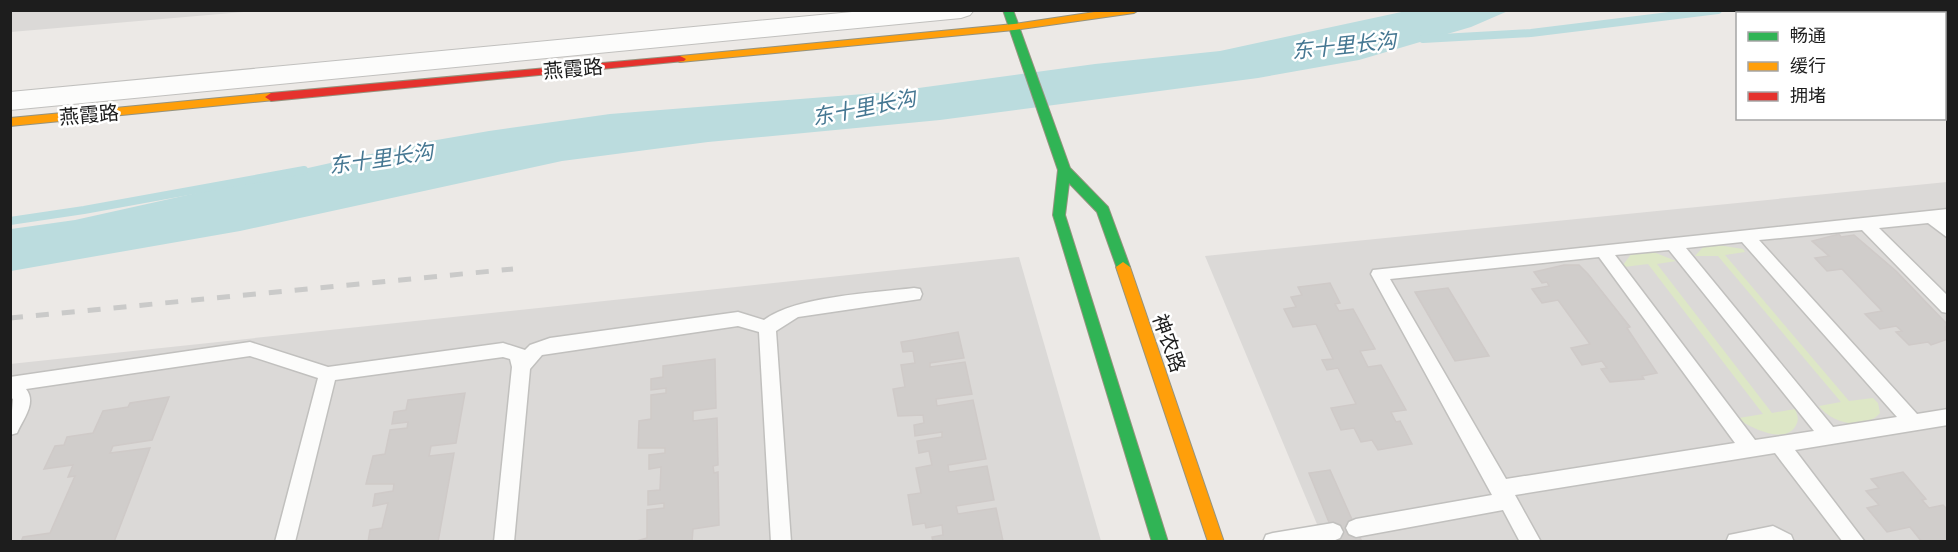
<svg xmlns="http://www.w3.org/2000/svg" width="1958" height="552" viewBox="0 0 1958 552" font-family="'Exo 2','Noto Sans SC',sans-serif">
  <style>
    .residential { fill: #dbd9d7 }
    .grass { fill: #dde7c6 }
    .water { fill: #bbdcde }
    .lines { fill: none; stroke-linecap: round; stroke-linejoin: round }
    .stream { stroke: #bbdcde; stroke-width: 8 }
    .building { fill: #d0cdcb; stroke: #cfcac8; stroke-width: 1.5 }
    .lane-casing { stroke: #c1c0be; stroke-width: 3 }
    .street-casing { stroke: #c1c0be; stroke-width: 2 }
    .fast-casing { stroke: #95937f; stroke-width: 2 }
    .slow-casing { stroke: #95937f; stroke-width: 2 }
    .jam-casing { stroke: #95937f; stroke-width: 2 }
    .lane { fill: #fcfcfb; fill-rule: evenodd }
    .street { fill: #fcfcfb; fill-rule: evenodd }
    .fast { fill: #30b455; fill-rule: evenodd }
    .slow { fill: #ff9f0a; fill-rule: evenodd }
    .jam { fill: #e5322d; fill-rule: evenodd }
    .rail { stroke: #cacac9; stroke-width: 5; stroke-dasharray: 13 13; stroke-linecap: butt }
    .labels { text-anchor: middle; stroke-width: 5; stroke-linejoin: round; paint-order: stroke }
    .street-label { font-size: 20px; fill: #1d1d1d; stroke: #fff }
    .water-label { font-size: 21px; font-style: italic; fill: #457792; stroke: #fff }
  </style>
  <rect width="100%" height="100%" fill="#ece9e6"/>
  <g class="residential">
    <path d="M11,10H255V11L11,32Z"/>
    <path d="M1947,182V541H1324L1205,256Z"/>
    <path d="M1019,257L1101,541H11L10,364Z"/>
  </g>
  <g class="grass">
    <path d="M1712,244L1743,249L1745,252L1725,255L1849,401L1873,398L1878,403L1880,413C1865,431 1832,424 1819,406L1841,402L1718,256H1695L1704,246Z"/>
    <path d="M1651,251L1676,261L1657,264L1772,413L1795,409C1797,414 1799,418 1797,423C1788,446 1754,429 1741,421L1739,418L1763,414L1648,264L1624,267L1623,265L1632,253Z"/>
  </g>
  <path class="water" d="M1406,11H1508L1471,27L1359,60L1258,78L940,120L708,142L562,161L240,231L11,271V229L75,220L425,142L489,131L610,114L889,92L1095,64L1220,51Z"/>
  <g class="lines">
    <g class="stream">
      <path d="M1423,39L1531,33L1718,10"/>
      <path d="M10,221L84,210L304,170"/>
    </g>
  </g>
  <g class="building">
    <path d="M1839,234L1841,237L1854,235L1896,271L1948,325L1945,327L1948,339L1931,345L1928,342L1909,345L1896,332L1902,331L1896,326L1880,329L1865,314L1882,311L1842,269L1827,271L1815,258L1829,256L1812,241Z"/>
    <path d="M1564,265H1579L1588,274L1630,327L1627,328L1657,373L1642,376L1644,379L1610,382L1601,369L1607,368L1602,361L1582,365L1571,348L1590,344L1558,300L1542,303L1532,289L1549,286L1547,282L1542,283L1534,272Z"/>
    <path d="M1330,283L1340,303L1335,304L1339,311L1353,309L1375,349L1360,351L1368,367L1381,365L1406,410L1391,412L1396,422L1400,421L1412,444L1378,450L1372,440L1361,442L1354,428L1341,430L1331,408L1356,404L1338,368L1327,370L1322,360L1333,359L1316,324L1293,327L1284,309L1296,307L1291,297L1302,295L1298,287Z"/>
    <path d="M1448,288L1489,356L1455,361L1415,292Z"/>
    <path d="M958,332L964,358L930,363V367L965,362L972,394L936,399L937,406L973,400L986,459L948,465L949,472L987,466L994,500L956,506L958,514L996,508L1003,541L933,542L932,537L943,535L942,525L926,528L925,523L913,525L908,495L921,493L916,468L932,465L929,451L919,453L917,441L942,437V432L915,436L914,425L924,423L923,415L898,416L893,389L905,387L901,365L915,363L913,351L903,352L901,342Z"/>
    <path d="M715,359L716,408L693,411V421L717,418L718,465L713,466L714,473L718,472L719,525L693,529L692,542H633L647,538V510L664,508V503L648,505V491L660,490L661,467L649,469V455L665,453V448H638L639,421L651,419V395L666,393V388L651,390V379L663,377V366Z"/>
    <path d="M465,393L456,443L431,446L429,456L454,453L438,542H368L370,530L382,528L388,503L373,506L375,494L393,491L394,484H366L373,456L385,454L390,430L407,428L408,422L392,424L394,412L406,410L408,400Z"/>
    <path d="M169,397L152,440L113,446L110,453L150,448L114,542H21L23,537L50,533L75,476L68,477L73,465L44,469L55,446L64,445L67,437L93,433L103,411L128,407L130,403Z"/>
    <path d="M1330,470L1362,542H1337L1309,473Z"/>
    <path d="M1903,472L1926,499L1922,500L1929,508L1943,505L1948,510V542H1922L1910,527L1887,532L1867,508L1879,505L1866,491L1879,488L1871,479Z"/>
  </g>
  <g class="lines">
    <g class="lane-casing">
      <g id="lane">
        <path d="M1948,209V238L1928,223L1879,228L1948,296V313L1942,312L1862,230L1759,240L1917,414L1948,409V425L1795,450L1865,542H1843L1775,453L1515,495L1541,542H1520L1503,510L1356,537L1349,534L1346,528L1349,522L1356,519L1492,495L1371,274L1373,270ZM1742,242L1897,417L1833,427L1686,248ZM1669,250L1814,431L1755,440L1615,255ZM1599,257L1735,443L1506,479L1390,279Z"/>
        <path d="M914,288L920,289L922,294L920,299L798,317L776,331L791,542H771L759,332L738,326L542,355L530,369L514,542H494L512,367L510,359L503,357L335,380L295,542H275L318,378L250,356L26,389C37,403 23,419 17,433L10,435L13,399L10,397V377L250,342L328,367L503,343L525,350L530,345L550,338L738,312L764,320C796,296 873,293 914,288Z"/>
        <path d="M1333,523L1340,526L1343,532L1340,538L1333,541L1263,542L1266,535L1273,533Z"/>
        <path d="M1773,526L1791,535L1794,542H1726L1729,535Z"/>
      </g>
    </g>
    <g class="street-casing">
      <path id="street" d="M873,10H974L970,15L961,18L10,110V92Z"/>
    </g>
    <g class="fast-casing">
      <path id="fast" d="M1003,10H1013L1070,168L1108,207L1130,267L1123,272L1118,271L1097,212L1069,183L1065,215L1168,542H1152L1053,215L1058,170Z"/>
    </g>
    <g class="slow-casing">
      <g id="slow">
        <path d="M1108,10H1139L1134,13L1014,30L680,62L674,59L680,56L1014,24Z"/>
        <path d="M271,93L277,97L275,100L10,126V118Z"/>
        <path d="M1123,262L1130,267L1224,542H1208L1116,267Z"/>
      </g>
    </g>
    <g class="jam-casing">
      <path id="jam" d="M680,56L686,59L684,61L271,101L265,97L271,93Z"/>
    </g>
    <use href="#lane" class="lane"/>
    <use href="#street" class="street"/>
    <use href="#fast" class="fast"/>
    <use href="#slow" class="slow"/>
    <use href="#jam" class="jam"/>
    <path class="rail" d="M10,318L513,269"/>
  </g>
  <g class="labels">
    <g class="street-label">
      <text transform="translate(573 69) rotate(-5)" y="7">燕霞路</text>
      <text transform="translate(89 115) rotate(-5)" y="7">燕霞路</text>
      <text transform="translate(1169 343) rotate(71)" y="7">神农路</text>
    </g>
    <g class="water-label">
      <text transform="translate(1344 46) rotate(-6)" y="7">东十里长沟</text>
      <text transform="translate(864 108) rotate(-11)" y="7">东十里长沟</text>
      <text transform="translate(381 159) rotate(-8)" y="7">东十里长沟</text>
    </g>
  </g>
  <rect width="1958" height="552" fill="none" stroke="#1d1d1d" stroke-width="24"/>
  <rect x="1736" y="12" width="210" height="108" fill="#ffffff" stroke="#a5a5a5" stroke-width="1.5"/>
  <rect x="1748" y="32" width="30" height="9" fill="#30b455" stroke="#a5a5a5" stroke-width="1.5"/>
  <text x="1790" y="42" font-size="18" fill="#1d1d1d">畅通</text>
  <rect x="1748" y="62" width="30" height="9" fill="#ff9f0a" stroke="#a5a5a5" stroke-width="1.5"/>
  <text x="1790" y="72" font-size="18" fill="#1d1d1d">缓行</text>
  <rect x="1748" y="92" width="30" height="9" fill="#e5322d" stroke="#a5a5a5" stroke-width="1.5"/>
  <text x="1790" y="102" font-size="18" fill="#1d1d1d">拥堵</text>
</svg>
